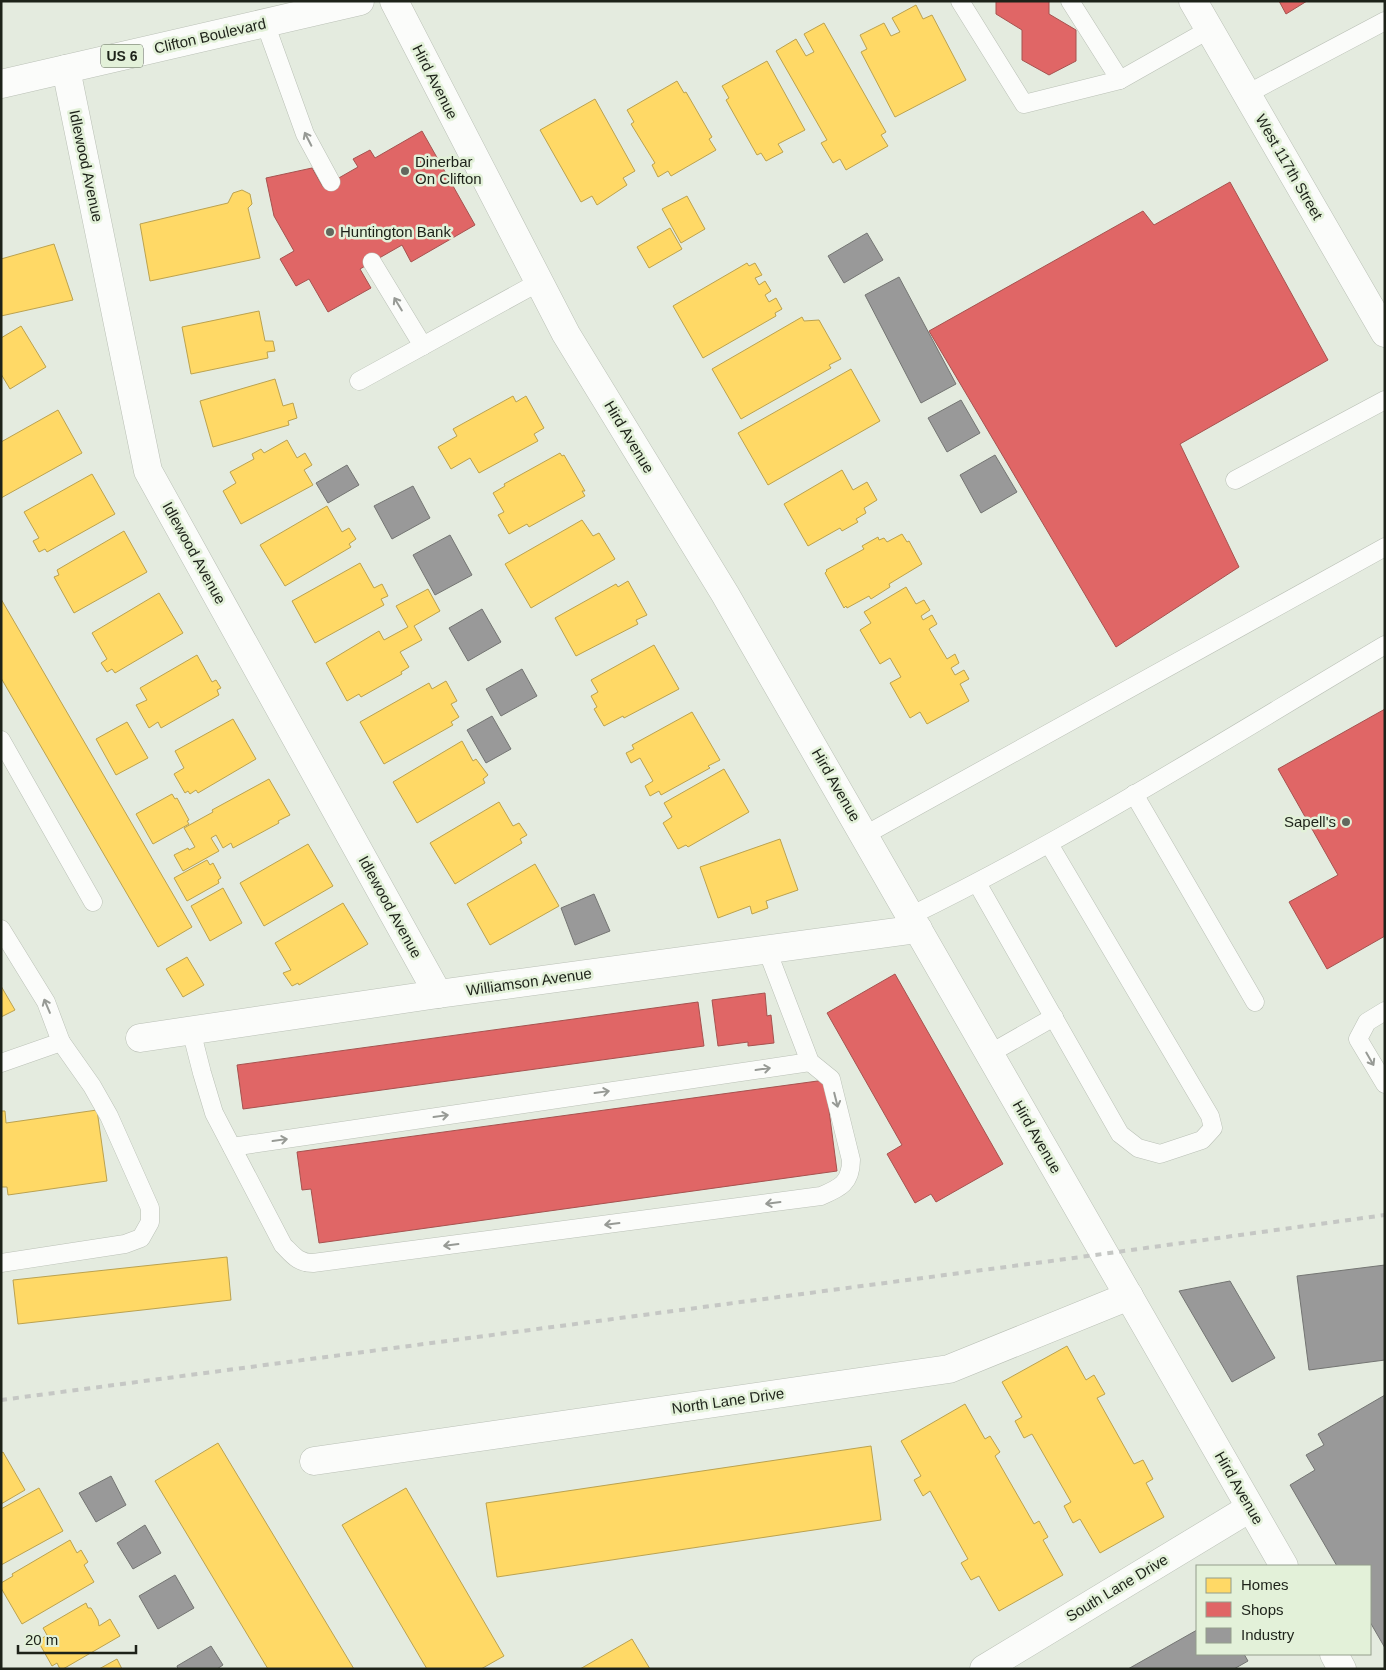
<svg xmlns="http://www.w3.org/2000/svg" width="1386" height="1670" viewBox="0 0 1386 1670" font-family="Arial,sans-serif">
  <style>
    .homes { fill: #ffd966; stroke: #bba24f }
    .shops { fill: #e06666; stroke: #a6524f }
    .industry { fill: #999; stroke: #747573 }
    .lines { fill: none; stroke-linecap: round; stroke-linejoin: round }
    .service-casing { stroke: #bac0b6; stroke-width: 19 }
    .minor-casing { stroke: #bac0b6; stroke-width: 29 }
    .secondary-casing { stroke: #bac0b6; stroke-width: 29 }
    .primary-casing { stroke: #bac0b6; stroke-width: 29 }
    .service { stroke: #fbfcfa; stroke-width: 18 }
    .minor { stroke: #fbfcfa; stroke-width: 28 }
    .secondary { stroke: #fbfcfa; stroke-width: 28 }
    .primary { stroke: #fbfcfa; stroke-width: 28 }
    .rail { stroke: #c5c7c4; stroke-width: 4; stroke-dasharray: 6 6; stroke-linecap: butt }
    .oneway { stroke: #979a95 }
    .poi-dot { fill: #63685e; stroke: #e3f1d9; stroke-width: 2 }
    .labels { text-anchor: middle; stroke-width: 5; stroke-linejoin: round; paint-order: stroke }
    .shield { fill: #e3f1d9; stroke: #586053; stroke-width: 1 }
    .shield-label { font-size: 14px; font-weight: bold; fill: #1d2219 }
    .street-label { font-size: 15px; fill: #1d2219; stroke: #e3f1d9 }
    .poi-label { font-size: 15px; fill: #1d2219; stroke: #e3f1d9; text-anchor: start }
  </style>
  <rect width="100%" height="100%" fill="#e4ebdf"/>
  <g class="homes">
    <path d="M916,5L923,19L932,15L966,80L895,117L861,52L867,49L860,35L884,23L891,36L900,32L892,18Z"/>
    <path d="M824,23L886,132L881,135L888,146L846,170L840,159L833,163L821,143L827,140L776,51L796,39L806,56L814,52L804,34Z"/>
    <path d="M767,61L805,130L778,144L783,152L766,161L761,153L757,155L726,100L729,98L722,86Z"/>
    <path d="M677,81L684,93L686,92L712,137L709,139L716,150L671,176L668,171L658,177L652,165L655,163L631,124L634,122L627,110Z"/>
    <path d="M595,99L635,171L623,178L627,185L597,205L592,196L581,202L540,130Z"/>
    <path d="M242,190L250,194L252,204L248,208L260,258L150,281L140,224L228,203L233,193Z"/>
    <path d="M687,196L705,229L681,243L662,209Z"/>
    <path d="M670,228L682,249L649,268L637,247Z"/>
    <path d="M54,244L73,300L1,316V259Z"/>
    <path d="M747,263L749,266L755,263L762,275L755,278L759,285L765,281L771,291L765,295L769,302L776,298L782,309L775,313L776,316L703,358L673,306Z"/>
    <path d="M259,311L265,341H273L275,351L267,352L268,358L191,374L182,327Z"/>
    <path d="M802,317L804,321L819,320L841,359L829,365L831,368L741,419L712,369Z"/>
    <path d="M21,326L46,367L10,389L1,374V338Z"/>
    <path d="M851,369L880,421L768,485L738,433Z"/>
    <path d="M275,379L283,406L293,403L297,418L288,421L289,425L213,447L200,401Z"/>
    <path d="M513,396L516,402L526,396L544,428L534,434L538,441L479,473L470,458L451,469L438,447L457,436L453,429Z"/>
    <path d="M58,410L82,453L1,498V442Z"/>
    <path d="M287,440L297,458L305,453L312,465L304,470L313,485L241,524L223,491L236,483L230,472L254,459L252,454L261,449L264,453Z"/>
    <path d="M560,453L562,456L564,455L585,491H582L585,496L529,527L527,524L509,534L498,515L504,512L493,493L505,486L504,484Z"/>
    <path d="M842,470L853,490L867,482L877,500L864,508L866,513L856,519L858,522L842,531L840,528L808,546L784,504Z"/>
    <path d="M92,474L115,514L47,552L45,549L39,552L33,541L39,538L24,512Z"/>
    <path d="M327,506L342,532L349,528L356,539L349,544L351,547L285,586L260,545Z"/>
    <path d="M582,520L593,536L599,533L615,559L531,608L505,564Z"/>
    <path d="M124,531L147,572L74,613L54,577L59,575L57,570Z"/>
    <path d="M902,534L907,542L909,541L922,564L889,584L890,587L871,599L869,596L847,608L846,606L844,608L825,573L827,571L826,570L864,549L862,546L878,537L879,540L884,538L887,542Z"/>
    <path d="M360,563L374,588L382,584L388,596L381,599L384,605L315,643L292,601Z"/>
    <path d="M628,581L647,615L636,620L638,624L576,656L555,618L616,584L618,587Z"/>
    <path d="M906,587L916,604L924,600L930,610L921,616L923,620L932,615L937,624L929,629L947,659L955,654L959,663L951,668L955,675L964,670L969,679L960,684L969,701L927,724L920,712L910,718L890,683L901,677L890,658L880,664L860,630L871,623L864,612Z"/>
    <path d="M428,589L440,611L414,626L422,640L400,652L409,667L401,672L402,674L361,697L359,694L347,701L326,663L379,631L384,640L408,627L396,606Z"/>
    <path d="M159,593L183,633L115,673L112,669L107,672L101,663L107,659L92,633Z"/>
    <path d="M1,599L192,927L158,947L1,678Z"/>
    <path d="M654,645L679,689L624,718L623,716L604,726L594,709L597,707L591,696L598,692L591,680Z"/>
    <path d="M197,655L212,682L216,680L221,688L217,690L219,695L161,728L158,722L149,728L136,705L147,700L140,688Z"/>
    <path d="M446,681L457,701L451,704L459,717L451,722L453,725L384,764L360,722L429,683L432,689Z"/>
    <path d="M692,712L720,760L708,766L710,768L661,795L659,791L650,796L645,786L653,781L640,758L631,763L626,753L634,749L632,745Z"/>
    <path d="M233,719L256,759L198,793L196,790L190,794L188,791L185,793L174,774L184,768L175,751Z"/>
    <path d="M127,722L148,758L116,775L96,739Z"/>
    <path d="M462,741L473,761L476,759L488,775L483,779L485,783L417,823L393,782Z"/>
    <path d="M724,769L749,812L688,847L686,845L678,849L663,823L672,817L664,803Z"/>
    <path d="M269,779L290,815L278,821L279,823L233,848L231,843L223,848L216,835L211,838L219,851L183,871L174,855L188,848L189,850L195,847L184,828L213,812L212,810Z"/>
    <path d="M172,794L175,799L177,798L189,820L187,821L189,824L153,844L136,814Z"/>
    <path d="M499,802L513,826L519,823L527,835L520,839L522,843L455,884L430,843Z"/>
    <path d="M780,839L798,890L766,901L768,908L752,914L750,906L718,918L700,867Z"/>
    <path d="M308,844L333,886L264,926L240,883Z"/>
    <path d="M207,860L210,865L213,863L221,878L218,880L219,883L187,901L174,878Z"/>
    <path d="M535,864L559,906L490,945L467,904Z"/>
    <path d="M223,888L242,923L210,941L191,906Z"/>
    <path d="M343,903L368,944L299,985L298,983L292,986L283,973L291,970L275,943Z"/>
    <path d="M187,957L204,985L183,997L166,969Z"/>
    <path d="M1,986L15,1010L1,1017Z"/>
    <path d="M97,1110L107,1181L8,1195L7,1187H1V1111H5L6,1123Z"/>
    <path d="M227,1257L231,1300L18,1324L13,1280Z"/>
    <path d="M1067,1346L1086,1380L1094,1375L1105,1394L1097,1398L1134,1464L1143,1460L1153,1479L1146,1483L1164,1517L1100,1553L1080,1519L1073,1523L1064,1506L1071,1502L1032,1434L1024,1438L1015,1421L1022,1417L1002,1382Z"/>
    <path d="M965,1404L985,1439L990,1436L1000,1452L995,1456L1034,1524L1039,1521L1048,1537L1043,1540L1063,1575L999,1611L979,1576L971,1580L961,1563L968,1559L930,1491L923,1496L914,1480L921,1476L901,1441Z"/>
    <path d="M218,1443L354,1669H268L155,1481Z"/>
    <path d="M871,1446L881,1520L497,1577L486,1503Z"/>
    <path d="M3,1452L25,1490L1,1504V1453Z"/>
    <path d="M39,1488L63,1531L1,1565V1509Z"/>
    <path d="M406,1488L504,1656L481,1669H427L342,1525Z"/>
    <path d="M70,1540L77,1553L81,1550L88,1562L84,1565L94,1582L22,1624L1,1588V1583L13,1576L12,1574Z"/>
    <path d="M86,1603L88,1608H91L98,1620L99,1626L110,1619L120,1636L63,1669H60L57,1663L52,1666L38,1641L47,1635L43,1628Z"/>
    <path d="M632,1639L650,1669H580Z"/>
    <path d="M117,1659L122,1669H99Z"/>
  </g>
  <g class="shops">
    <path d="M996,1H1049V14L1076,30V61L1049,75L1022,60V30L996,14Z"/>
    <path d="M1279,1H1307L1286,14Z"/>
    <path d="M422,131L475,225L411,262L402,245L360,269L371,288L328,312L309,279L296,286L280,259L294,251L274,216L266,178L312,168L323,187L358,167L353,159L370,150L375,158Z"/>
    <path d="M1230,182L1328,360L1180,444L1239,567L1116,647L929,331L1143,211L1154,225Z"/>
    <path d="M1385,709V936L1327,969L1289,902L1338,875L1278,769Z"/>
    <path d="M895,974L1003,1164L936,1202L931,1194L915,1203L887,1154L902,1145L827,1013Z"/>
    <path d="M765,993L767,1016L771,1015L774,1043L748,1046V1042L718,1046L712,1000Z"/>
    <path d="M698,1002L704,1046L243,1109L237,1065Z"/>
    <path d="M825,1080L837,1171L319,1243L311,1189L302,1190L297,1152Z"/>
  </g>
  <g class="industry">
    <path d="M867,233L883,260L844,283L828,256Z"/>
    <path d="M899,277L956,384L921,403L865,295Z"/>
    <path d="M961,400L980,433L947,452L928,418Z"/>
    <path d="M995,455L1017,492L981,513L960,475Z"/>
    <path d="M347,465L359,485L328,503L316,483Z"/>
    <path d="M413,486L430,518L392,539L374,506Z"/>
    <path d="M450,535L472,575L435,595L413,555Z"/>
    <path d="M482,609L501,642L468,661L449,628Z"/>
    <path d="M522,669L537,696L501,716L486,689Z"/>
    <path d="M492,716L511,749L486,763L467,730Z"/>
    <path d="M594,894L610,931L575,945L561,908Z"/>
    <path d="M1385,1265V1360L1309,1370L1297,1276Z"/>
    <path d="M1230,1281L1275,1358L1232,1382L1179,1291Z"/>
    <path d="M1385,1395V1648L1370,1622V1566H1337L1290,1485L1315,1470L1306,1455L1324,1445L1318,1434Z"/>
    <path d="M111,1476L126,1505L96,1522L79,1493Z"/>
    <path d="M145,1525L161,1553L133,1569L117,1543Z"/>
    <path d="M175,1575L194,1608L158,1629L139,1596Z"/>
    <path d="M1197,1630V1654H1244L1248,1661L1234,1669H1128Z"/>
    <path d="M211,1646L223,1665L217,1669H178L177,1666Z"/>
  </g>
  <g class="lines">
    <g class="service-casing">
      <g id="service">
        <path d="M960,1L1024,104L1120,80L1210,29"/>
        <path d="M1070,1L1120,80"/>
        <path d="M265,23L305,134L331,182"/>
        <path d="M1247,94L1385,21"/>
        <path d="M372,262L423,346"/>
        <path d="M359,381L539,282"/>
        <path d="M1235,480L1385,400"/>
        <path d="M1,740L93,902"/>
        <path d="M1134,794L1255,1002"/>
        <path d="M865,835L1385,547"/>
        <path d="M977,883L1120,1134L1138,1148L1160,1154L1202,1140L1213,1128L1210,1116L1049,844"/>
        <path d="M910,916C1074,836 1228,738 1385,645"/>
        <path d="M1,929L46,1002L61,1042L1,1063"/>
        <path d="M1385,1011L1367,1022L1358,1039L1385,1084"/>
        <path d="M191,1030L202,1073L214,1113L283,1245C293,1255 298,1263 313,1263L821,1196C840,1188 851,1183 851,1160L831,1079L810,1062L767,950"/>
        <path d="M989,1054L1054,1017"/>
        <path d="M232,1147L810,1062"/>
        <path d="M1,1263L125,1244L141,1238L150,1222V1208L109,1116L92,1086L61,1042"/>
      </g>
    </g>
    <g class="minor-casing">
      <g id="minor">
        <path d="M394,1L566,334L725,594L1284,1566"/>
        <path d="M66,69L148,471L438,994"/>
        <path d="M140,1038L438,994L918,929"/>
        <path d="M314,1461L949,1369L1129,1296"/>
        <path d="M1334,1654L1342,1669"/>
        <path d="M984,1669L1250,1508"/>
      </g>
    </g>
    <g class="secondary-casing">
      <path id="secondary" d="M1193,1L1385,333"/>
    </g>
    <g class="primary-casing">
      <path id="primary" d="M1,84L360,1"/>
    </g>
    <use href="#service" class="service"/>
    <use href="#minor" class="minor"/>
    <use href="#secondary" class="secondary"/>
    <use href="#primary" class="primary"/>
    <path class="rail" d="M1,1400L1066,1259L1385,1215"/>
  </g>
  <defs><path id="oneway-shaft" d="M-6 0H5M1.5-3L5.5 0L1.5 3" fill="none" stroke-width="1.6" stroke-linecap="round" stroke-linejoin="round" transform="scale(1.25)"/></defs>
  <g class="oneway">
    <use href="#oneway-shaft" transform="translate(308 139) rotate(-117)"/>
    <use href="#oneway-shaft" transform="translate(398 304) rotate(-121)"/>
    <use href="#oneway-shaft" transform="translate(47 1006) rotate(-113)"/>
    <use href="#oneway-shaft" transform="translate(1370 1059) rotate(60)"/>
    <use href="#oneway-shaft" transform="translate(763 1069) rotate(-8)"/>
    <use href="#oneway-shaft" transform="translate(602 1092) rotate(-8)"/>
    <use href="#oneway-shaft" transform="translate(836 1100) rotate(76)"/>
    <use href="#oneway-shaft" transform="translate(441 1116) rotate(-8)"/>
    <use href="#oneway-shaft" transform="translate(280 1140) rotate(-8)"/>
    <use href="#oneway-shaft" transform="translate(773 1203) rotate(173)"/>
    <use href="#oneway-shaft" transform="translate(612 1224) rotate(173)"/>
    <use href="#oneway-shaft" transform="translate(451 1245) rotate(173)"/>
  </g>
  <g class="poi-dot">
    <circle cx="405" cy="171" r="5"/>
    <circle cx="330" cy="232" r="5"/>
    <circle cx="1346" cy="822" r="5"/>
  </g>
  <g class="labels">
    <rect class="shield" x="101" y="44.5" width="42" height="23" rx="4"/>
    <g class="shield-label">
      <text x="122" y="61">US 6</text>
    </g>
    <g class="street-label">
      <text transform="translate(210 36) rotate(-13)" y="5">Clifton Boulevard</text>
      <text transform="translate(435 82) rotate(63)" y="5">Hird Avenue</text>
      <text transform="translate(86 166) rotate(78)" y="5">Idlewood Avenue</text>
      <text transform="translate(1289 167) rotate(60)" y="5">West 117th Street</text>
      <text transform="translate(629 437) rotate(59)" y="5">Hird Avenue</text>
      <text transform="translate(194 553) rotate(61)" y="5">Idlewood Avenue</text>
      <text transform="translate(836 785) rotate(60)" y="5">Hird Avenue</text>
      <text transform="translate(390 907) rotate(61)" y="5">Idlewood Avenue</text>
      <text transform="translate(529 982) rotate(-8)" y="5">Williamson Avenue</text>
      <text transform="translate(1037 1137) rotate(60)" y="5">Hird Avenue</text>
      <text transform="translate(728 1401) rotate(-8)" y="5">North Lane Drive</text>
      <text transform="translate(1239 1488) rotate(60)" y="5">Hird Avenue</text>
      <text transform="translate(1117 1588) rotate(-31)" y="5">South Lane Drive</text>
    </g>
    <g class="poi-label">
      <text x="415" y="167">Dinerbar<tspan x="415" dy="17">On Clifton</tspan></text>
      <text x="340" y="237">Huntington Bank</text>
      <text x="1336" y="827" text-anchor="end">Sapell's</text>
    </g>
  </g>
  <rect width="1386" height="1670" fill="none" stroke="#1d2219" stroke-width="5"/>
  <rect x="1196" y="1565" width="175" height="90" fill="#e3f1d9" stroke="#949e8c"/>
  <rect x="1206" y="1578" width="25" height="15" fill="#ffd966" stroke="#949e8c"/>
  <text x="1241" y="1590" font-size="15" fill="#1d2219">Homes</text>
  <rect x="1206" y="1602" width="25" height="15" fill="#e06666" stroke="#949e8c"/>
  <text x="1241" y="1615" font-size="15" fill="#1d2219">Shops</text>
  <rect x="1206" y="1628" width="25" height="15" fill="#999999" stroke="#949e8c"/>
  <text x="1241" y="1640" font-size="15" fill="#1d2219">Industry</text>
  <path d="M18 1645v8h118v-8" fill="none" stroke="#1d2219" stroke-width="2.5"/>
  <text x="25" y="1645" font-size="15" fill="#1d2219" stroke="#e3f1d9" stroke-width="4" paint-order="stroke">20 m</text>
</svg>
